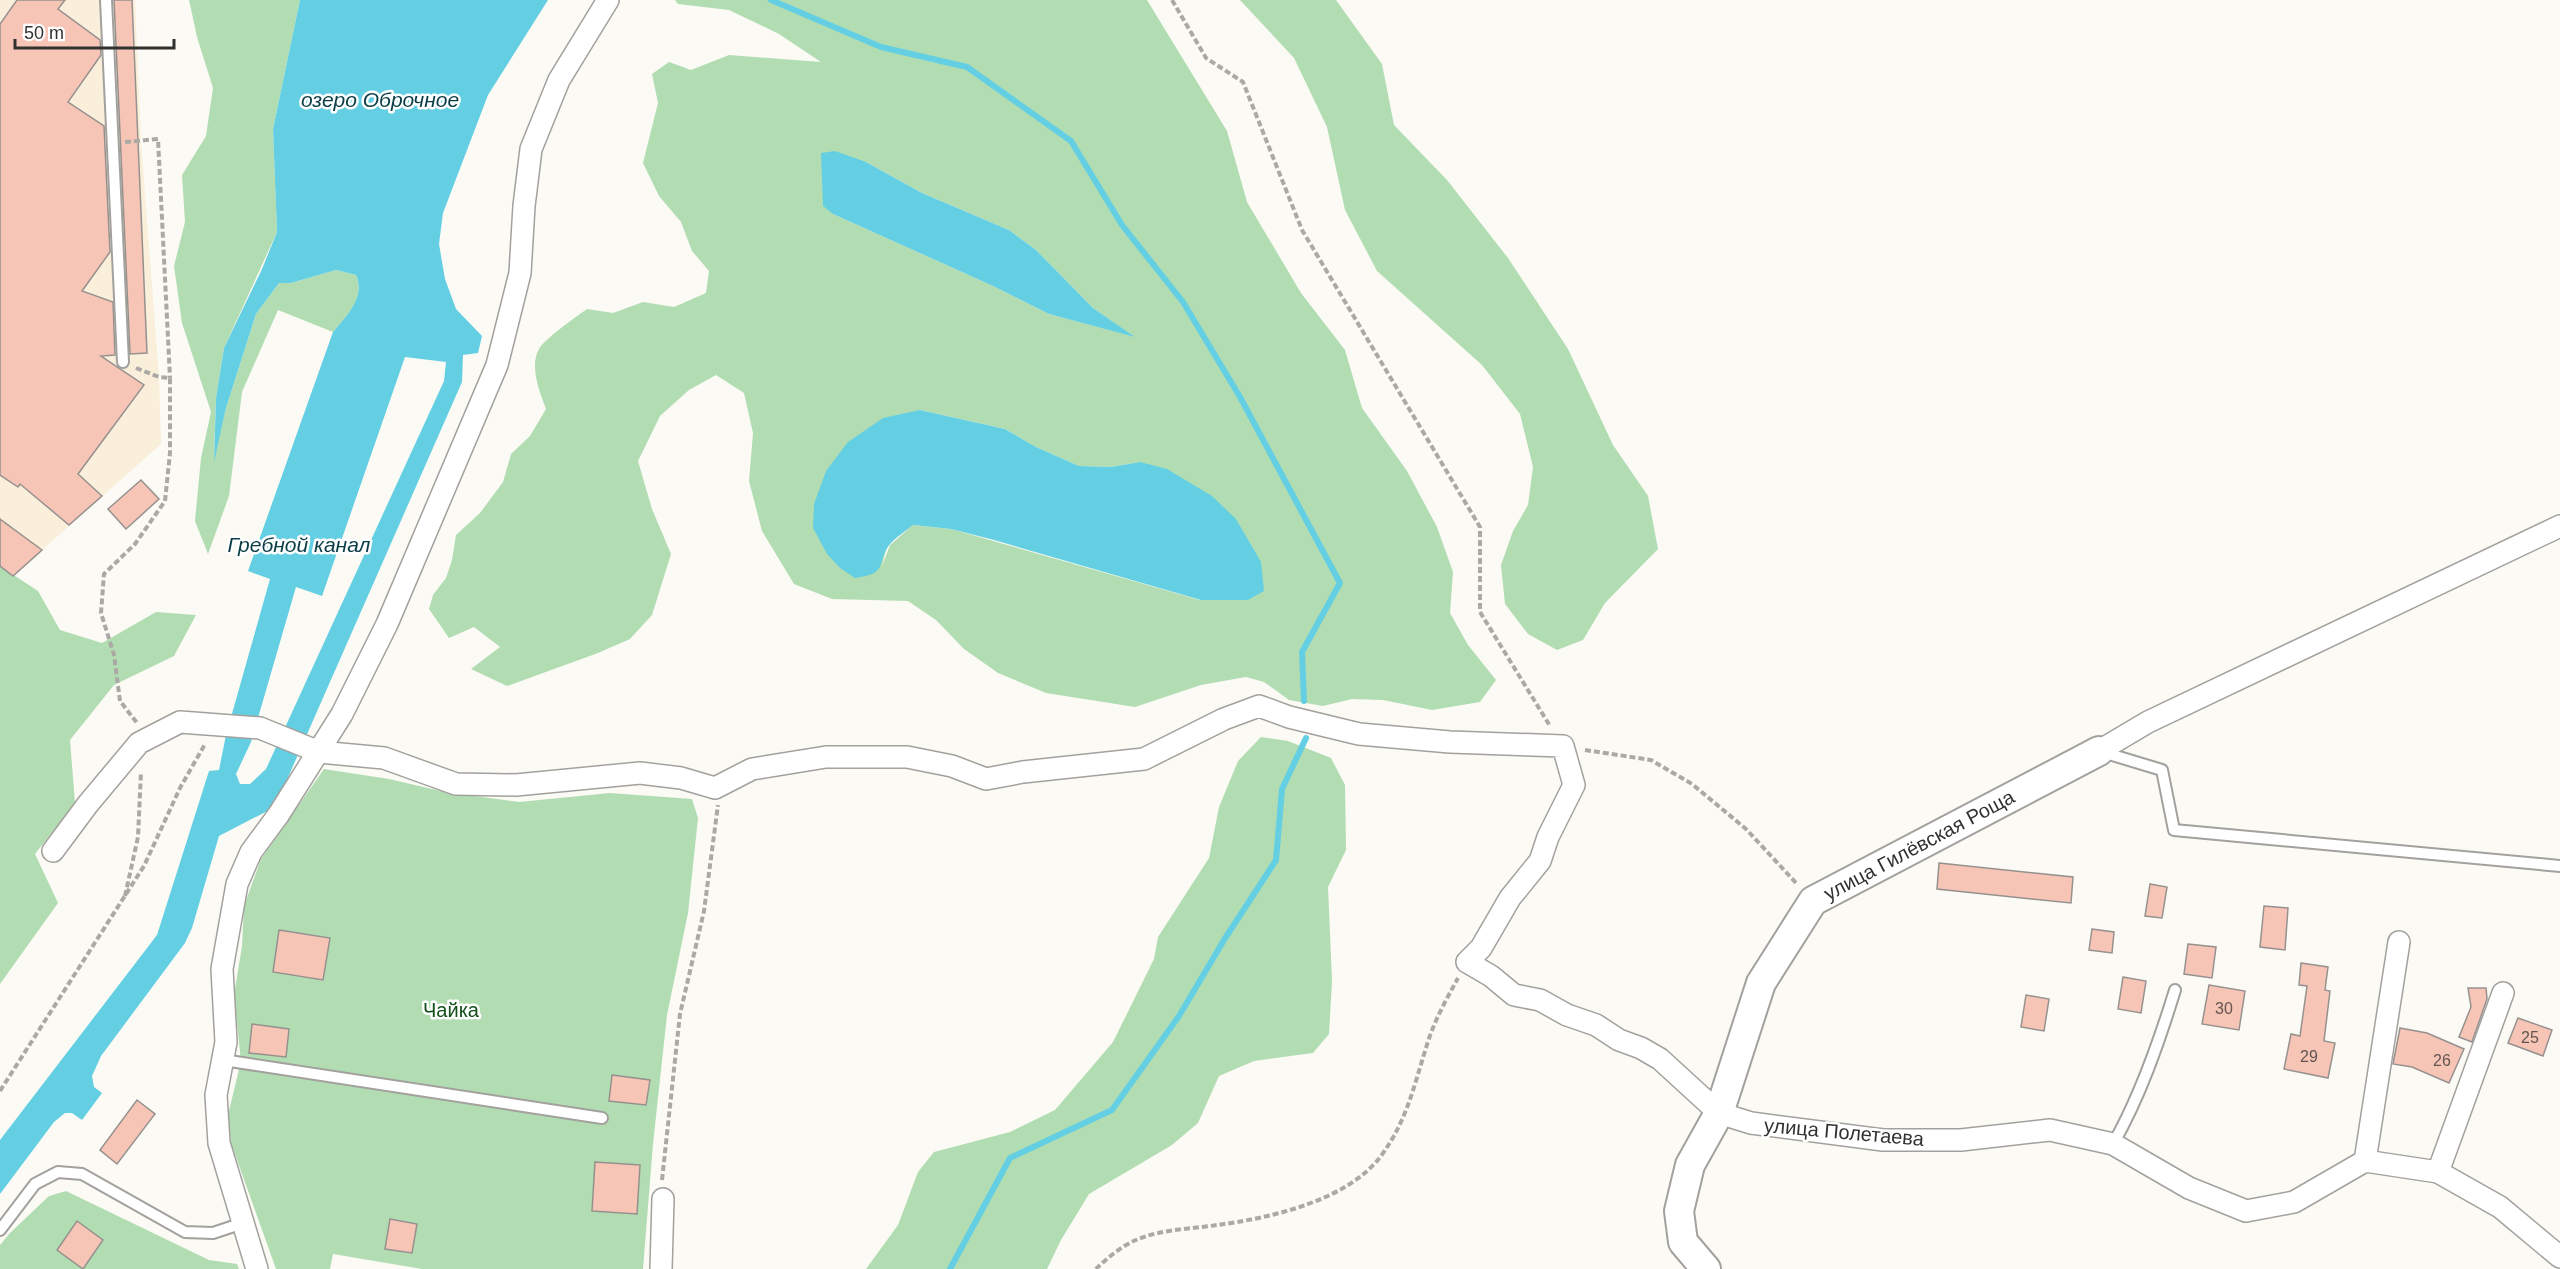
<svg xmlns="http://www.w3.org/2000/svg" width="2560" height="1269" viewBox="0 0 2560 1269" font-family="Helvetica,sans-serif">
  <style>
    .industrial { fill: #f9efda }
    .green { fill: #b2ddb2; fill-rule: evenodd }
    .water { fill: #64cfe3; fill-rule: evenodd }
    .lines { fill: none; stroke-linecap: round; stroke-linejoin: round }
    .stream { stroke: #64cfe3; stroke-width: 6 }
    .building { fill: #f7c5b6; stroke: #96918f; stroke-width: 1.5 }
    .lane-casing { stroke: #a2a19d; stroke-width: 14 }
    .street-casing { stroke: #a2a19d; stroke-width: 24 }
    .secondary-casing { stroke: #a2a19d; stroke-width: 32 }
    .path { stroke: #aaa9a5; stroke-width: 4; stroke-dasharray: 6 3; stroke-linecap: butt }
    .lane { stroke: #fff; stroke-width: 10 }
    .street { stroke: #fff; stroke-width: 21 }
    .secondary { stroke: #fff; stroke-width: 28 }
    .labels { text-anchor: middle; stroke-width: 5; stroke-linejoin: round; paint-order: stroke }
    .number-label { font-size: 16px; fill: #625651 }
    .street-label { font-size: 20px; fill: #31312f; stroke: #fff }
    .park-label { font-size: 20px; fill: #13511a; stroke: #fff }
    .water-label { font-size: 21px; font-style: italic; fill: #0a3d46; stroke: #fff }
  </style>
  <rect width="100%" height="100%" fill="#fbfaf5"/>
  <path class="industrial" d="M0,0H135L141,141L159,377L161,444L13,576L0,566Z"/>
  <g class="green">
    <path d="M189,0H300L273,129L277,232L224,348L216,398L214,458L226,408L256,314L279,283H291L336,270L356,275C366,297 346,316 333,332L278,310L242,392L229,496L208,554L195,521L201,458L211,412L182,323L174,266L185,222L182,175L206,136L213,88L197,37Z"/>
    <path d="M675,0H1147L1227,131L1247,202L1301,293L1345,350L1362,408L1407,471L1437,527L1453,572L1450,613L1468,645L1496,680L1480,702L1432,710L1383,700L1352,699L1323,706L1289,700L1264,682L1246,677L1201,685L1135,707L1046,693L998,673L964,649L936,620L908,601L832,599L794,584L762,531L749,481L753,433L744,393L716,375L689,390L660,416L638,461L652,509L671,554L652,615L630,639L598,653L507,686L471,669L500,647L474,627L449,638L429,609L433,595L446,578L452,560L456,535L480,513L503,482L511,454L530,436L546,409C540,393 529,366 539,349C544,339 576,317 587,309L613,313L643,302L674,307L706,293L709,271L692,251L681,222L659,196L643,163L658,103L652,74L669,62L691,70L729,55L821,62L779,34L729,10L678,4ZM866,162L922,193L1009,230L1036,250L1093,308L1133,336L1049,314L993,286L833,214ZM920,410L1005,429L1036,447L1079,466L1111,467L1140,462L1200,600L951,529L913,525L890,545L882,566Z"/>
    <path d="M1240,0H1336L1382,64L1394,125L1447,180L1508,258L1568,349L1613,445L1648,496L1658,549L1605,603L1583,640L1557,650L1528,634L1505,604L1501,565L1513,531L1528,505L1533,467L1520,414L1482,365L1377,271L1345,210L1327,127L1294,58Z"/>
    <path d="M0,566L38,591L60,630L102,643L156,612L196,615L174,656L114,685L70,740L75,803L35,854L58,903L0,984Z"/>
    <path d="M1261,737L1288,741L1331,758L1345,785L1346,850L1328,887L1332,981L1329,1034L1313,1053L1254,1061L1219,1076L1198,1123L1172,1145L1089,1194L1061,1240L1047,1269H866L898,1225L918,1172L934,1152L1010,1132L1055,1110L1113,1042L1154,959L1158,937L1209,858L1219,807L1238,761Z"/>
    <path d="M324,769L389,779L445,792L519,802L610,793L692,799L698,818L688,913L667,1015L653,1144L643,1269H422L333,1254L330,1269H276L231,1143L228,1115L241,1061L234,995L242,946L244,906L261,859Z"/>
    <path d="M66,1191L209,1260L237,1264L239,1269H0V1245L10,1233L49,1196Z"/>
  </g>
  <g class="water">
    <path d="M300,0H548L488,95L443,213L439,244L445,279L456,309L482,336L478,353L463,355L462,382L275,807L219,836L192,928L185,943L101,1056L92,1076L94,1087L102,1093L82,1120L72,1113H65L54,1122L0,1194V1140L157,935L209,771L219,770L226,735L270,579L248,571L333,332C346,316 366,297 356,275L336,270L291,283H279L256,314L226,408L214,462L216,398L224,348L262,269L277,232L273,129ZM405,357L446,362L444,381L266,769L250,784H240L236,774L251,742L296,587L322,596Z"/>
    <path d="M835,151L866,162L922,193L1009,230L1036,250L1093,308L1135,337L1049,314L993,286L833,214L823,206L821,153Z"/>
    <path d="M920,410L1005,429L1036,447L1079,466L1111,467L1140,462L1167,469L1212,496L1236,519L1261,562L1264,591L1248,600H1201L994,540L951,529L913,525C906,531 896,537 890,544C875,564 890,573 855,578L840,568L827,554L813,528L814,504L826,471L848,442L883,418Z"/>
  </g>
  <g class="lines">
    <g class="stream">
      <path d="M771,0L881,47L967,67L1071,141L1122,225L1183,302L1240,397L1340,583L1302,652L1304,701"/>
      <path d="M950,1269L1010,1158L1112,1110L1179,1016L1224,940L1276,860L1282,789L1306,738"/>
    </g>
  </g>
  <g class="building">
    <path d="M17,0H65L58,9L100,40L101,55L68,102L104,126L110,252L82,291L113,302L115,355L101,356L144,385L78,474L102,496L69,525L20,484L18,487L0,475V24Z"/>
    <path d="M114,0H132L147,353L130,354Z"/>
    <path d="M141,480L159,499L126,529L108,509Z"/>
    <path d="M0,519L42,550L13,576L0,566Z"/>
    <path d="M1939,863L2073,877L2071,903L1937,889Z"/>
    <path d="M2150,884L2167,887L2162,918L2145,916Z"/>
    <path d="M2264,906L2288,908L2285,950L2260,947Z"/>
    <path d="M2092,929L2114,932L2112,953L2089,950Z"/>
    <path d="M279,930L330,938L323,980L273,972Z"/>
    <path d="M2188,944L2216,947L2212,978L2184,974Z"/>
    <path d="M2301,963L2328,967L2325,990L2330,991L2324,1041L2335,1043L2328,1078L2284,1069L2291,1034L2300,1036L2307,986L2299,985Z"/>
    <path d="M2123,977L2146,981L2141,1013L2118,1009Z"/>
    <path d="M2209,985L2245,991L2239,1030L2202,1024Z"/>
    <path d="M2468,988H2486L2487,999L2472,1042L2459,1037L2471,1007Z"/>
    <path d="M2026,995L2049,999L2044,1031L2021,1027Z"/>
    <path d="M2518,1018L2552,1030L2543,1056L2508,1043Z"/>
    <path d="M252,1024L289,1029L286,1057L249,1053Z"/>
    <path d="M2400,1028L2427,1033L2464,1049L2449,1083L2412,1067L2393,1064Z"/>
    <path d="M612,1075L650,1080L646,1105L609,1101Z"/>
    <path d="M137,1100L155,1114L117,1164L100,1150Z"/>
    <path d="M595,1162L640,1165L637,1214L592,1211Z"/>
    <path d="M390,1219L417,1224L412,1253L385,1249Z"/>
    <path d="M77,1221L103,1240L83,1269L57,1250Z"/>
  </g>
  <g class="lines">
    <g class="lane-casing">
      <g id="lane">
        <path d="M106,0L123,362"/>
        <path d="M2099,751L2162,770L2174,830L2560,866"/>
        <path d="M223,1060L602,1118"/>
        <path d="M2113,1144C2140,1097 2159,1042 2175,990"/>
        <path d="M0,1230L35,1184L58,1172L82,1174L185,1232L213,1233L243,1223"/>
      </g>
    </g>
    <g class="street-casing">
      <g id="street">
        <path d="M2099,751L2148,722L2560,526"/>
        <path d="M53,851L88,804L139,743L180,722L260,728L319,752L384,758L456,784L516,785L640,773L681,778L715,788L752,769L826,757H907L952,766L986,779L1023,772L1144,759L1224,719L1259,706L1289,717L1359,734L1450,742L1563,746L1574,785L1548,837L1540,861L1510,898L1481,948L1467,962L1491,976L1514,995L1540,1000L1567,1015L1596,1025L1619,1040L1641,1048L1660,1059L1719,1113L1751,1123L1883,1140H1961L2050,1130L2113,1144L2189,1188L2246,1211L2294,1202L2365,1161L2438,1172L2500,1207L2560,1257"/>
        <path d="M2365,1161L2399,942"/>
        <path d="M2438,1172L2503,993"/>
        <path d="M257,1269L219,1143L216,1095L226,1042L222,969L237,884L251,852L279,814L342,714L387,624L497,365L520,273L524,206L531,149L559,80L608,0"/>
        <path d="M661,1269L663,1199"/>
      </g>
    </g>
    <g class="secondary-casing">
      <path id="secondary" d="M1706,1269L1683,1242L1679,1211L1690,1165L1719,1113L1761,983L1813,901L2099,751"/>
    </g>
    <g class="path">
      <path d="M1172,0L1206,58L1243,82L1302,230L1480,527V612L1550,726"/>
      <path d="M125,142L158,139L170,378"/>
      <path d="M136,368L159,377L170,378V453L165,501L135,544L104,574L101,613L114,655L120,701L137,723"/>
      <path d="M1585,750L1651,760L1692,784L1746,829L1797,884"/>
      <path d="M125,896L138,837L141,772"/>
      <path d="M0,1091L144,866L180,788L205,744"/>
      <path d="M662,1180L680,1014L704,911L718,805"/>
      <path d="M1096,1269C1106,1259 1123,1245 1136,1240C1161,1229 1191,1229 1217,1225C1270,1218 1347,1201 1381,1156C1407,1120 1413,1089 1426,1048C1433,1023 1446,1000 1458,978"/>
    </g>
    <use href="#lane" class="lane"/>
    <use href="#street" class="street"/>
    <use href="#secondary" class="secondary"/>
  </g>
  <g class="labels">
    <g class="number-label">
      <text x="2224" y="1014">30</text>
      <text x="2530" y="1043">25</text>
      <text x="2309" y="1062">29</text>
      <text x="2442" y="1066">26</text>
    </g>
    <g class="street-label">
      <text transform="translate(1919 845) rotate(-28)" y="7">улица Гилёвская Роща</text>
      <text transform="translate(1844 1132) rotate(5)" y="7">улица Полетаева</text>
    </g>
    <g class="park-label">
      <text x="451" y="1017">Чайка</text>
    </g>
    <g class="water-label">
      <text x="380" y="107">озеро Оброчное</text>
      <text x="299" y="552">Гребной канал</text>
    </g>
  </g>
  <path d="M15 39v9h159v-9" fill="none" stroke="#31312f" stroke-width="3"/>
  <text x="24" y="39" font-size="18" fill="#31312f" stroke="#ffffff" stroke-width="4.5" paint-order="stroke">50 m</text>
</svg>
